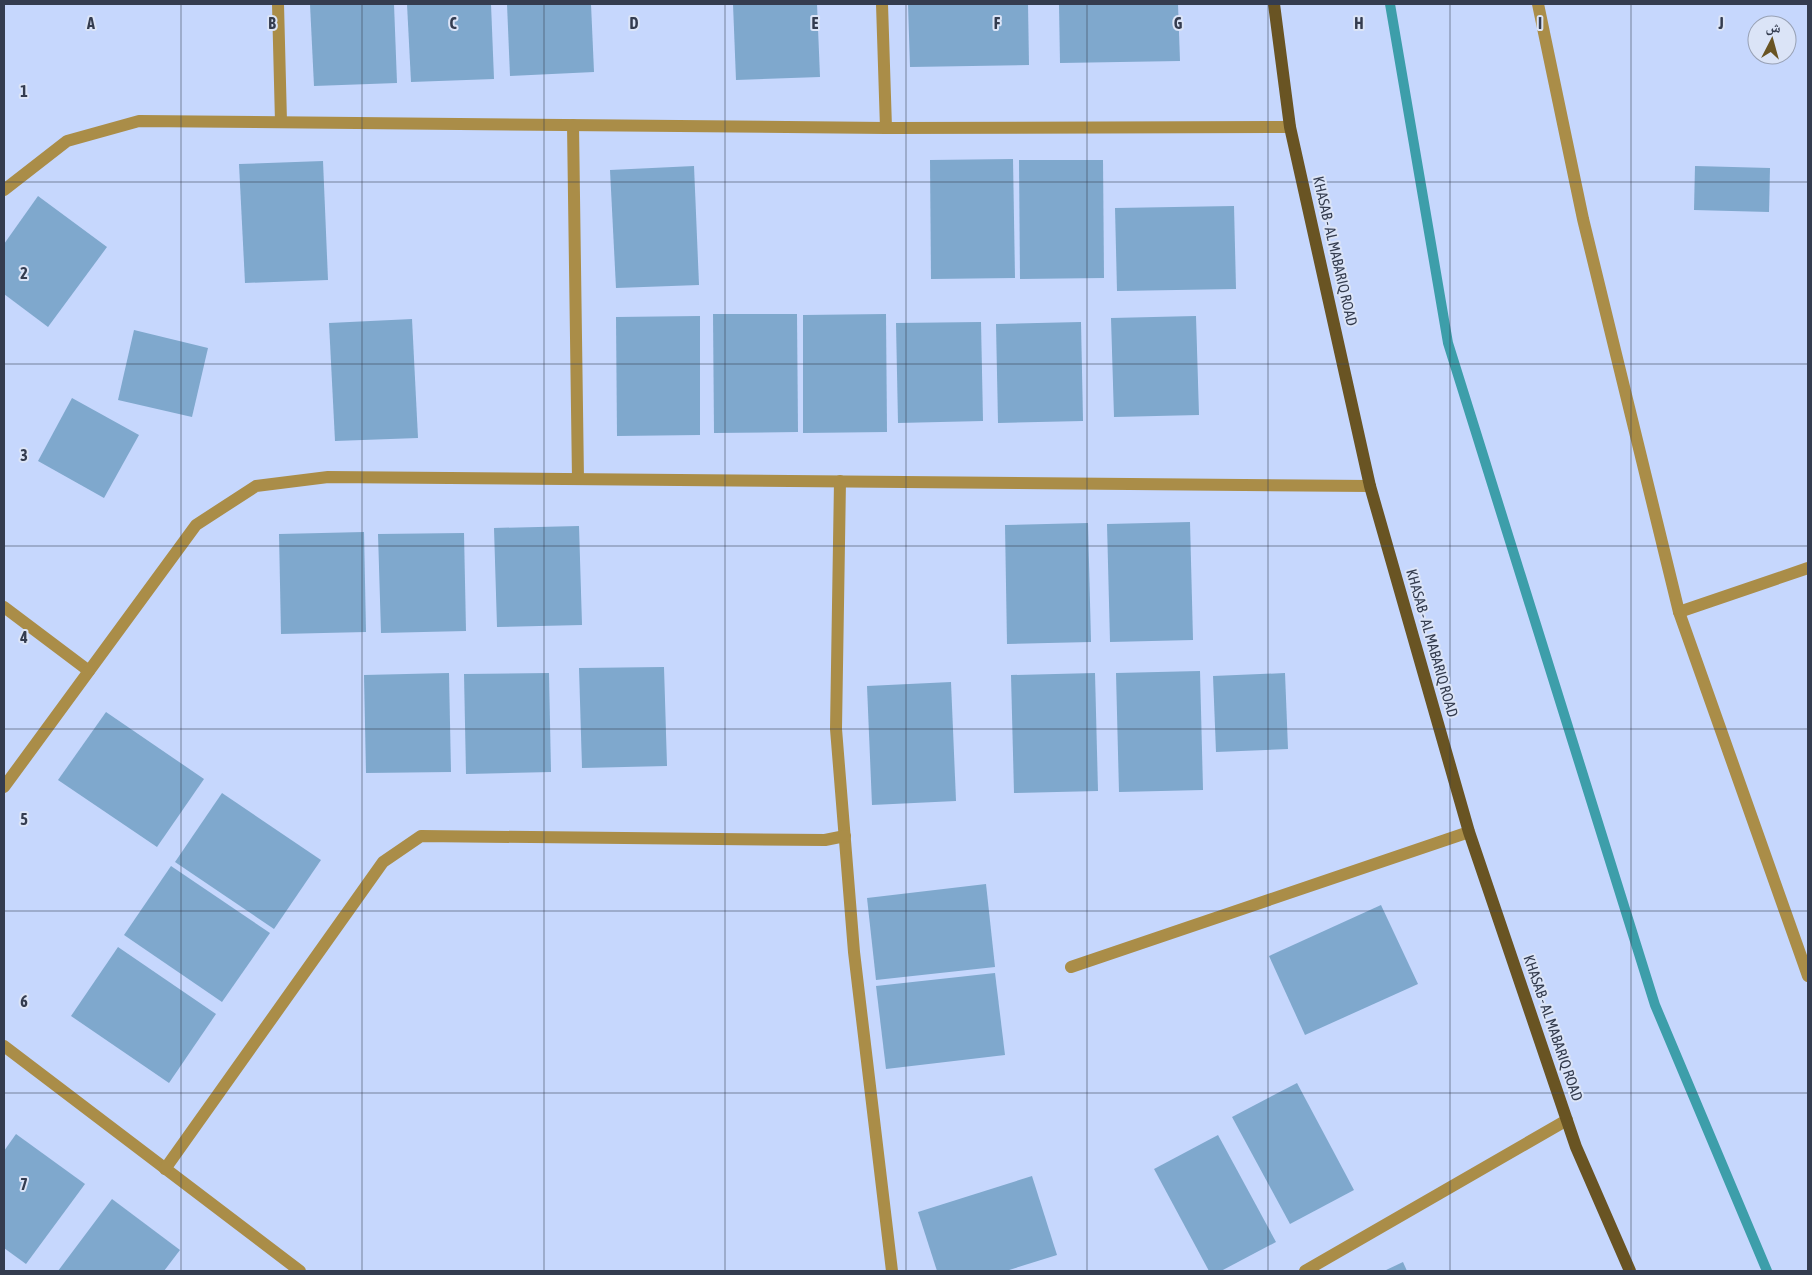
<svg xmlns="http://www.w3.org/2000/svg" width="1812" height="1275" viewBox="0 0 1812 1275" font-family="'Asap Condensed','Noto Naskh Arabic',sans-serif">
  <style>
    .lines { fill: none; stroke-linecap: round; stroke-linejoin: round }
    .stream { stroke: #3d9eaa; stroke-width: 10 }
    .building { fill: #7fa8cd }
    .minor { stroke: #aa8d48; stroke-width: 12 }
    .major { stroke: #695423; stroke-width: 12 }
    .grid { fill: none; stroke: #343c4f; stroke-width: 1; stroke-opacity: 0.55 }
    .labels { text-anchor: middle; stroke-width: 4; stroke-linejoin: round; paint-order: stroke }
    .street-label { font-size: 15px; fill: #343c4f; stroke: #dbe4f7 }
    .grid-label { font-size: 16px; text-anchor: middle; font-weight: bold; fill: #343c4f; stroke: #dbe4f7; stroke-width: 4; stroke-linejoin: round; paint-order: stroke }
  </style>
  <rect width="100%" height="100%" fill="#c6d7fd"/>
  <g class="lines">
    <path class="stream" d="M1390,4L1448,343L1655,1005L1767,1271"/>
  </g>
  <g class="building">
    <path d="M310,4H394L397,83L314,86Z"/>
    <path d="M407,4H491L494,79L411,82Z"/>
    <path d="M507,4H591L594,72L510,76Z"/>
    <path d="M733,4H817L820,77L736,80Z"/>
    <path d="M908,4H1028L1029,65L910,67Z"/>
    <path d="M1059,4H1178L1180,61L1060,63Z"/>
    <path d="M1013,159L1015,278L931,279L930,160Z"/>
    <path d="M1019,160H1103L1104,278L1020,279Z"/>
    <path d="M323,161L328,280L245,283L239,164Z"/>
    <path d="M694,166L699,285L616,288L610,170Z"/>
    <path d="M1695,166L1770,168L1769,212L1694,210Z"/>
    <path d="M38,196L107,247L48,327L4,294V244Z"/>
    <path d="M1234,206L1236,289L1117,291L1115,208Z"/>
    <path d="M713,314H797L798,432L714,433Z"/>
    <path d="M886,314L887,432L803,433V315Z"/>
    <path d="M700,316V435L617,436L616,317Z"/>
    <path d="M1196,316L1199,415L1114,417L1111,318Z"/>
    <path d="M412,319L418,438L335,441L329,323Z"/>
    <path d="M981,322L983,421L898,423L896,323Z"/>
    <path d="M1081,322L1083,421L998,423L996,324Z"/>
    <path d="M134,330L208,348L192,417L118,400Z"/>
    <path d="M72,398L139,435L104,498L38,461Z"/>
    <path d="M1190,522L1193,640L1110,642L1107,524Z"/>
    <path d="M1088,523L1091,642L1007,644L1005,525Z"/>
    <path d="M579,526L582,625L497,627L494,528Z"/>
    <path d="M364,532L366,632L281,634L279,534Z"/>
    <path d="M464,533L466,631L381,633L378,534Z"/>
    <path d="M664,667L667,766L582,768L579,668Z"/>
    <path d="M1200,671L1203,790L1119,792L1116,673Z"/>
    <path d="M449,673L451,772L366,773L364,675Z"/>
    <path d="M549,673L551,772L466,774L464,674Z"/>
    <path d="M1095,673L1098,791L1014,793L1011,675Z"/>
    <path d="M1285,673L1288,749L1216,752L1213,676Z"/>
    <path d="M951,682L956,801L872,805L867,686Z"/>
    <path d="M106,712L204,779L157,847L58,780Z"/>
    <path d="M222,793L321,860L274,929L175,862Z"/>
    <path d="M171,866L270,933L222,1002L124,935Z"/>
    <path d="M986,884L995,967L876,980L867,898Z"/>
    <path d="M1381,905L1418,984L1305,1035L1269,956Z"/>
    <path d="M118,947L216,1014L169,1083L71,1016Z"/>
    <path d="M995,973L1005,1055L886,1069L876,986Z"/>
    <path d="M1297,1083L1354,1190L1290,1224L1232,1117Z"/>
    <path d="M16,1134L85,1184L26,1264L4,1248V1151Z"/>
    <path d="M1218,1135L1276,1242L1221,1271H1209L1154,1169Z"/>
    <path d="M1032,1176L1057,1255L1006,1271H937L918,1212Z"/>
    <path d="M112,1199L180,1250L164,1271H58Z"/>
    <path d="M1403,1262L1407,1271H1384Z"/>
  </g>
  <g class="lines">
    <g class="minor">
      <path d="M278,4L281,122"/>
      <path d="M882,4L886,128"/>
      <path d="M1538,4L1583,219L1679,612L1808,976"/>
      <path d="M573,125L578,479"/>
      <path d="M4,190L67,141L139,121L886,128L1290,127"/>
      <path d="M840,481L836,729L854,952L892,1271"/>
      <path d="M4,607L89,671"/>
      <path d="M1679,612L1808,568"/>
      <path d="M4,787L196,525L256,486L328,477L1370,486"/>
      <path d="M1071,967L1469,832"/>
      <path d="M4,1046L300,1271"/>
      <path d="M165,1169L383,862L421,836L825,840L845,836"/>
      <path d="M1305,1271L1567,1120"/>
    </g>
    <path class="major" d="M1274,4L1290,127L1370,486L1469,832L1576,1147L1630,1271"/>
  </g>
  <path class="grid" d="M181,4V1271M362,4V1271M544,4V1271M725,4V1271M906,4V1271M1087,4V1271M1268,4V1271M1450,4V1271M1631,4V1271M4,182H1808M4,364H1808M4,546H1808M4,729H1808M4,911H1808M4,1093H1808"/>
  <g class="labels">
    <g class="street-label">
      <text transform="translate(1335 251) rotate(77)" y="5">KHASAB - AL MABARIQ ROAD</text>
      <text transform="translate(1432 643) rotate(74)" y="5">KHASAB - AL MABARIQ ROAD</text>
      <text transform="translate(1553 1028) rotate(71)" y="5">KHASAB - AL MABARIQ ROAD</text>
    </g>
  </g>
  <g class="grid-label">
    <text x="91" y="29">A</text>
    <text x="272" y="29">B</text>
    <text x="453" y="29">C</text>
    <text x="634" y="29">D</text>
    <text x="815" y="29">E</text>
    <text x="997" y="29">F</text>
    <text x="1178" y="29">G</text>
    <text x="1359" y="29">H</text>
    <text x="1540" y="29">I</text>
    <text x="1721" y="29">J</text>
    <text x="24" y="97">1</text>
    <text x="24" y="279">2</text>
    <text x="24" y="461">3</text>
    <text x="24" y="643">4</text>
    <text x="24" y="825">5</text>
    <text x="24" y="1007">6</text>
    <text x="24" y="1190">7</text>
  </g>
  <rect width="1812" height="1275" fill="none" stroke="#343c4f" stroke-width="10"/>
  <g transform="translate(1772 40) rotate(6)"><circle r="24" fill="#dbe4f7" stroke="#98a1b4"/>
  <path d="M0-4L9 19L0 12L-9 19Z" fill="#695423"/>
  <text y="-8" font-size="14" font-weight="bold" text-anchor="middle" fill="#343c4f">ش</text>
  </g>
</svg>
